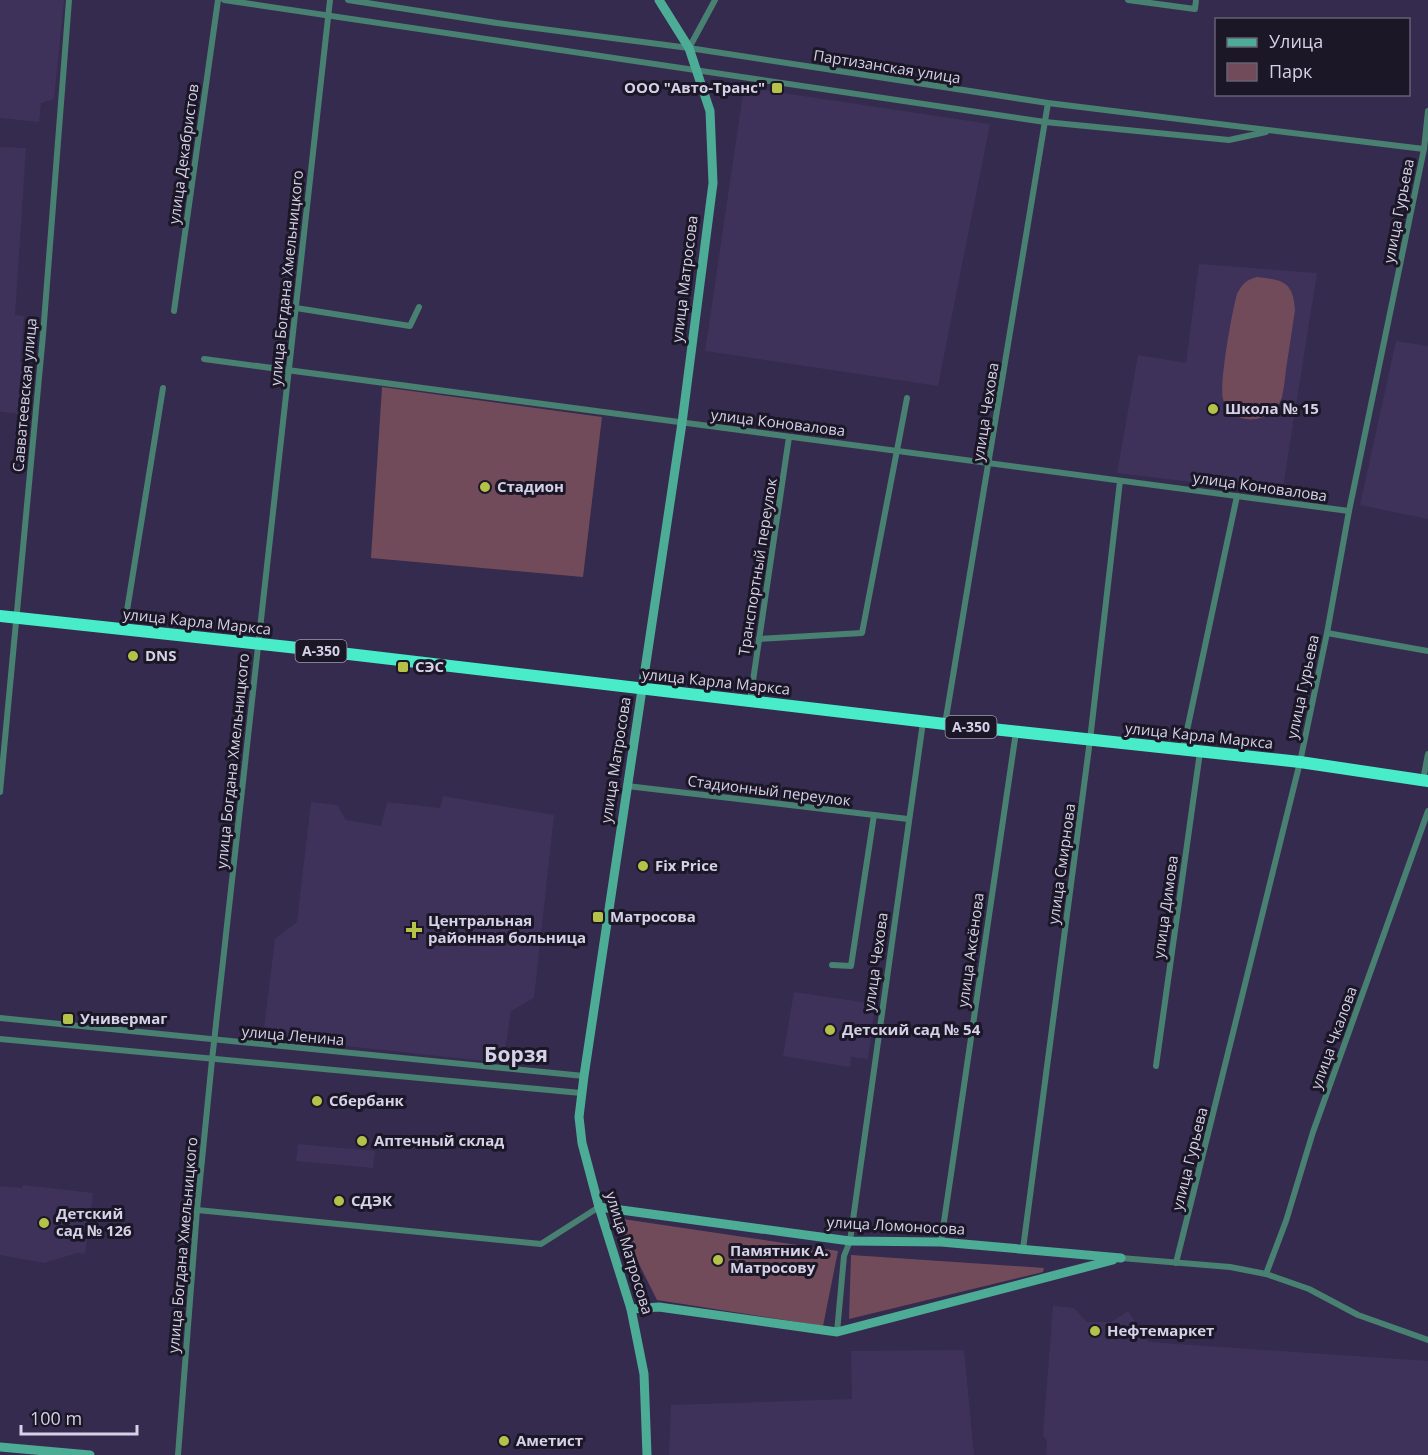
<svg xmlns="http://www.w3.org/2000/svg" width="1428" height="1455" viewBox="0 0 1428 1455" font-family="'Open Sans',sans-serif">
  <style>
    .built { fill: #3e325b }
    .green { fill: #724b5a }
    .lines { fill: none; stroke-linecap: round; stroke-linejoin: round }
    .street { stroke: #488071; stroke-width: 6 }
    .secondary { stroke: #4dac95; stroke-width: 9 }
    .highway { stroke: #49ecc8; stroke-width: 12 }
    .poi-dot { fill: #b5c249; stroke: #1b1727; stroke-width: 2 }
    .labels { text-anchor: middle; stroke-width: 6; stroke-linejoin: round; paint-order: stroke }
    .shield { fill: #1b1727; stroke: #9d99ad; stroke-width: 1.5 }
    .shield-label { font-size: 14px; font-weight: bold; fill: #d5d1e7 }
    .street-label { font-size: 15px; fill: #d5d1e7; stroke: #1b1727 }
    .poi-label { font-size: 15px; font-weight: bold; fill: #d5d1e7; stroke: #1b1727; text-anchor: start }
    .district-label { font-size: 21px; font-weight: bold; fill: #d5d1e7; stroke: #1b1727 }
  </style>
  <rect width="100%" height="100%" fill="#342b4e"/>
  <g class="built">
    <path d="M0,0H64L54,99L41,103L39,122L0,118Z"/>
    <path d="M744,87L990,124L938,386L705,351Z"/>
    <path d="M0,147L26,148L15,315L24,316L20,363L25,364L21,414L0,412Z"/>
    <path d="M1199,264L1317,273L1282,493L1117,473L1138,355L1186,363Z"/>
    <path d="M1396,341L1428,346V519L1360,505Z"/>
    <path d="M443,796L554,815L534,998L511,1011L503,1063L263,1037L275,939L297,922L311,802L337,805L346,820L381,826L387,802L440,808Z"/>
    <path d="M794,992L875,1004L868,1059L851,1057L850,1067L783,1056Z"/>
    <path d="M298,1144L375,1151L373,1168L296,1161Z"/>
    <path d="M23,1185L93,1193L85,1254L77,1253L44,1263L0,1255V1186L22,1188Z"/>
    <path d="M1053,1306L1074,1308L1087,1322H1111L1128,1311L1149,1342L1428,1361V1455H1046L1047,1440L1043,1436Z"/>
    <path d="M964,1350L974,1455H669L671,1405L852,1399L851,1351Z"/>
  </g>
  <g class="green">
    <path d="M1257,277C1283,280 1293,281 1295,310C1292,330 1289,350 1286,369C1285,378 1284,388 1282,397C1273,425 1231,428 1223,399C1219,383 1232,312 1237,294C1242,284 1246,280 1257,277Z"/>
    <path d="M382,387L602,417L583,577L371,558Z"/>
    <path d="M616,1218L838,1251L823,1326L657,1300Z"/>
    <path d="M851,1255L1044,1268L1043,1272L849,1319Z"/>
  </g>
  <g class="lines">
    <g class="street">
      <path d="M224,0L1045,122L1229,140L1266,132"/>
      <path d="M348,0L497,23L689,48L1048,103L1424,149"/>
      <path d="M1128,0L1195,9L1196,0"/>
      <path d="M689,48L715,0"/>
      <path d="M296,308L410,326L419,307"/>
      <path d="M174,311L218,0"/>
      <path d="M204,359L1349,511"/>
      <path d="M124,629L163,388"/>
      <path d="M1327,633L1428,651"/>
      <path d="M759,639L862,633L907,398"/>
      <path d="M750,701L789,437"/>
      <path d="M945,724L1048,103"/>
      <path d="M1183,749L1237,496"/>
      <path d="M1423,780L1428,754"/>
      <path d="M627,786L908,819"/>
      <path d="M0,792L43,335L69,0"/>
      <path d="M832,965L851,966L874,815"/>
      <path d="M0,1018L584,1076"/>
      <path d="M0,1039L581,1093"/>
      <path d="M1156,1066L1200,752"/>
      <path d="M197,1210L541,1244L599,1207"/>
      <path d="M941,1242L1016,732"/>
      <path d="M1023,1249L1090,740L1120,481"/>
      <path d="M1121,1258L1230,1267L1266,1274L1309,1289L1358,1315L1428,1340"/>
      <path d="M1176,1263L1300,762L1327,633L1349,511L1424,149L1428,111"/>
      <path d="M1266,1274L1286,1221L1313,1132L1428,811"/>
      <path d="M837,1332L844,1256L850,1241L923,722"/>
      <path d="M178,1455L197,1210L212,1060L330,0"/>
    </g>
    <g class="secondary">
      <path d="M599,1207L850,1241L941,1242L1121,1258"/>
      <path d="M631,1309L659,1307L837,1332L1113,1260"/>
      <path d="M0,1447L90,1455"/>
      <path d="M647,1455L644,1374L631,1309L599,1207L582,1143L579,1117L584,1076L682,423L713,183L710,111L689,48L659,0"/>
    </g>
    <path class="highway" d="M0,616L289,647L945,724L1300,762L1428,781"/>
  </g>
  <g class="poi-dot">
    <rect x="771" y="82" width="12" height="12" rx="3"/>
    <circle cx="1213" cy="409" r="6"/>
    <circle cx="485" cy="487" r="6"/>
    <circle cx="133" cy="656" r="6"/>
    <rect x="397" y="661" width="12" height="12" rx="3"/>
    <circle cx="643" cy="866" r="6"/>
    <rect x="592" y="911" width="12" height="12" rx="3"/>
    <path d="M411 921h6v6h6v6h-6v6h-6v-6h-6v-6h6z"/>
    <rect x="62" y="1013" width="12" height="12" rx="3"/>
    <circle cx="830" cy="1030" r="6"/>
    <circle cx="317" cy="1101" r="6"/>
    <circle cx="362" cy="1141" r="6"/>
    <circle cx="339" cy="1201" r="6"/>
    <circle cx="44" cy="1223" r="6"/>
    <circle cx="718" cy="1260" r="6"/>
    <circle cx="1095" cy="1331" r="6"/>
    <circle cx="504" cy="1441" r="6"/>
  </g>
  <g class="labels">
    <g class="shield">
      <rect x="295.5" y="640" width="51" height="22" rx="4.5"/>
      <rect x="945.5" y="716" width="51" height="22" rx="4.5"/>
    </g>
    <g class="shield-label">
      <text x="321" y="656">А-350</text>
      <text x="971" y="732">А-350</text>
    </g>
    <g class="street-label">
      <text transform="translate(887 67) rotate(9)" y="5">Партизанская улица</text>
      <text transform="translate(184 154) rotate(-82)" y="5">улица Декабристов</text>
      <text transform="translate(1399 211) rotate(-79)" y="5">улица Гурьева</text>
      <text transform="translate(287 278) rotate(-84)" y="5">улица Богдана Хмельницкого</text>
      <text transform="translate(685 279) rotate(-83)" y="5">улица Матросова</text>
      <text transform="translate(25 395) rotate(-85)" y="5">Савватеевская улица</text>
      <text transform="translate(986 412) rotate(-81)" y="5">улица Чехова</text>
      <text transform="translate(778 423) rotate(7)" y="5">улица Коновалова</text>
      <text transform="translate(1260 487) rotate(8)" y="5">улица Коновалова</text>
      <text transform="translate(758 567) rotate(-81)" y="5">Транспортный переулок</text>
      <text transform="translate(197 622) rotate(6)" y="5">улица Карла Маркса</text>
      <text transform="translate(716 682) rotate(6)" y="5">улица Карла Маркса</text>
      <text transform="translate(1303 687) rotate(-78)" y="5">улица Гурьева</text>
      <text transform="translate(1199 736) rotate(6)" y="5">улица Карла Маркса</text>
      <text transform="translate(616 760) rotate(-81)" y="5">улица Матросова</text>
      <text transform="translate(233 761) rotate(-84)" y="5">улица Богдана Хмельницкого</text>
      <text transform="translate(769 791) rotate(7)" y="5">Стадионный переулок</text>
      <text transform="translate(1062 864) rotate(-82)" y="5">улица Смирнова</text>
      <text transform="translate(1166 907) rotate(-82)" y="5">улица Димова</text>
      <text transform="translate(971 950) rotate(-82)" y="5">улица Аксёнова</text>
      <text transform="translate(876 962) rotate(-82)" y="5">улица Чехова</text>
      <text transform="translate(293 1036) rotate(5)" y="5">улица Ленина</text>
      <text transform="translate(1334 1038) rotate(-70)" y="5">улица Чкалова</text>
      <text transform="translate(1190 1159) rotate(-76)" y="5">улица Гурьева</text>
      <text transform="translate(896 1226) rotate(3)" y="5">улица Ломоносова</text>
      <text transform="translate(183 1245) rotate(-85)" y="5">улица Богдана Хмельницкого</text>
      <text transform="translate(629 1253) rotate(73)" y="5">улица Матросова</text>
    </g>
    <g class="poi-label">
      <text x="765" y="93" text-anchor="end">ООО "Авто-Транс"</text>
      <text x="1225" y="414">Школа № 15</text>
      <text x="497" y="492">Стадион</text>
      <text x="145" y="661">DNS</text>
      <text x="415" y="672">СЭС</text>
      <text x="655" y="871">Fix Price</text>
      <text x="610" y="922">Матросова</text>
      <text x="428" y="926">Центральная<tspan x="428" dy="17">районная больница</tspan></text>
      <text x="80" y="1024">Универмаг</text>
      <text x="842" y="1035">Детский сад № 54</text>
      <text x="329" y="1106">Сбербанк</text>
      <text x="374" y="1146">Аптечный склад</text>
      <text x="351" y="1206">СДЭК</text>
      <text x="56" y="1219">Детский<tspan x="56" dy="17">сад № 126</tspan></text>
      <text x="730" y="1256">Памятник А.<tspan x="730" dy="17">Матросову</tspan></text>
      <text x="1107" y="1336">Нефтемаркет</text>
      <text x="516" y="1446">Аметист</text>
    </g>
    <g class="district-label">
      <text x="516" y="1062">Борзя</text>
    </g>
  </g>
  <rect x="1215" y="18" width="195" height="78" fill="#1b1727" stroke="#656174" stroke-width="1.5"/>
  <rect x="1227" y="38" width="30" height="9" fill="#4dac95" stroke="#656174" stroke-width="1.5"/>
  <text x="1269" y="48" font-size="18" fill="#d5d1e7">Улица</text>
  <rect x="1227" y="63" width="30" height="18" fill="#724b5a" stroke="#656174" stroke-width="1.5"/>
  <text x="1269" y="78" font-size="18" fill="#d5d1e7">Парк</text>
  <path d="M21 1425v9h116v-9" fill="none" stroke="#d5d1e7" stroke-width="3"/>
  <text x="30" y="1425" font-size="18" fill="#d5d1e7" stroke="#1b1727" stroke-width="4.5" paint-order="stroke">100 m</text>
</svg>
